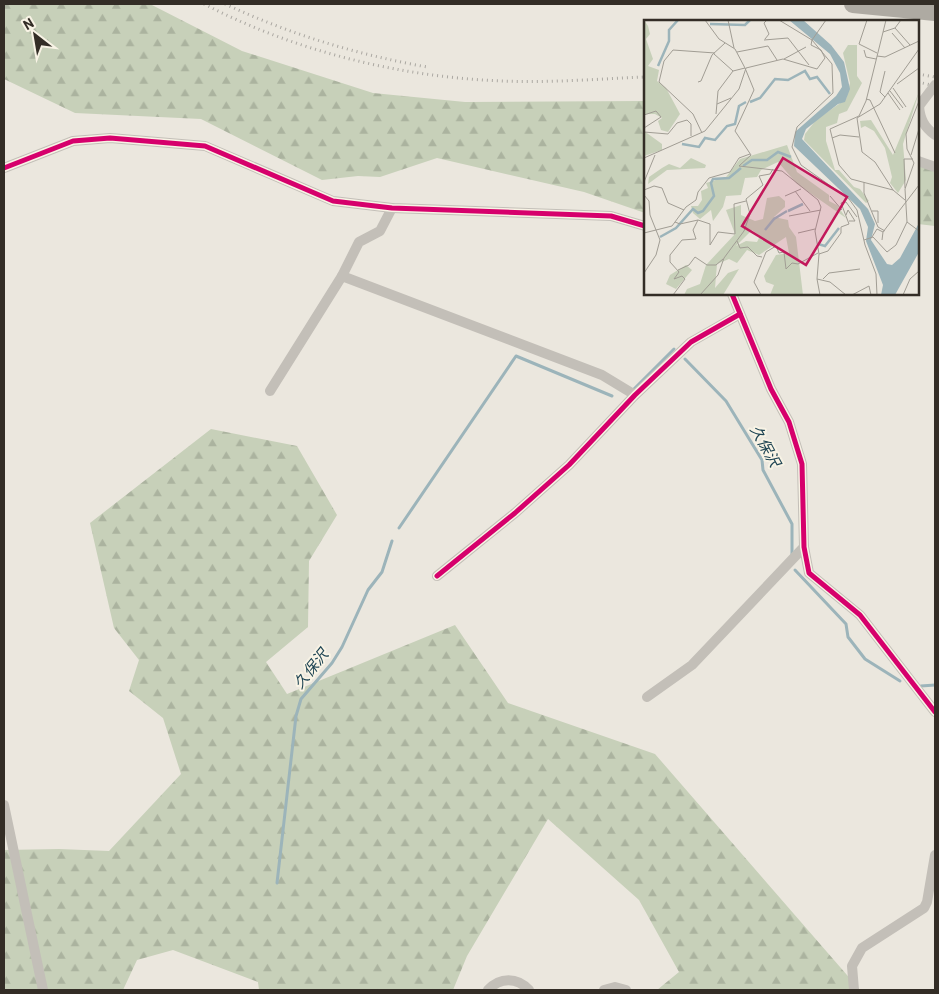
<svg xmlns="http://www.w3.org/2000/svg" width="939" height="994" viewBox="0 0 939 994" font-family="Barlow,'Noto Sans JP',sans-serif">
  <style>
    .forest { fill: url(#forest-firs) }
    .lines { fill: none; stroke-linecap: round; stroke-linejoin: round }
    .stream { stroke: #9cb4ba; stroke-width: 3 }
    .minor { stroke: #c3bfb8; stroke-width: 10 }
    .trunk { stroke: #aeaaa2; stroke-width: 18 }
    .rail { stroke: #aba8a2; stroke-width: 3; stroke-dasharray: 1 4; stroke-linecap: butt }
    .minor-bridge { stroke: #c3bfb8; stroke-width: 10 }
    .cycleway-casing { stroke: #f8f3e5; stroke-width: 8 }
    .cycleway { stroke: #d6006c; stroke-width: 5 }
    .labels { text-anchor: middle; stroke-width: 4; stroke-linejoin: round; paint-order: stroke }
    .water-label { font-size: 15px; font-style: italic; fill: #1e4453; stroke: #f8f3e5 }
    .inset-river { fill: none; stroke: #9cb4ba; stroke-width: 2.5 }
    .inset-road { fill: none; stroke: #a19d94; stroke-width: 1 }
    .view { fill: #c2185b; fill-opacity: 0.15; stroke: #c2185b; stroke-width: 2.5 }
    .inset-edge { fill: none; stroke: #332d26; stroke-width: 2.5 }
  </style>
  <defs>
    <pattern id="forest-firs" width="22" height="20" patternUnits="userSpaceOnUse" patternTransform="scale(1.25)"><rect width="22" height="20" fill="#c7d0b9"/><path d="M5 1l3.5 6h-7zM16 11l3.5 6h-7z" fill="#abb39f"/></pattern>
  </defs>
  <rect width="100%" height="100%" fill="#ebe7de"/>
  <g class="forest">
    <path d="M4,4H150L242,51L373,93L465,102L645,101V213L584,192L437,158L380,177L358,176L322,180L201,119L75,113L4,79Z"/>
    <path d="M918,165L935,172V226L918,224Z"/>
    <path d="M211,429L297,446L337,515L309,561L308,627L266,662L287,694L455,625L508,703L655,754L860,990H657L679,972L639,900L548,819L467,956L453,990H259L258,982L173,950L137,960L123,990H4V850L59,849L109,851L181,774L163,718L129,691L139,660L114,628L90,523Z"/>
  </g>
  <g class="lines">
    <g class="stream">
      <path d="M685,359L726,401L762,460L763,470L792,524V555"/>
      <path d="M634,389L674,349"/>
      <path d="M399,528L516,356L612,396"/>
      <path d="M795,570L846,624L848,637L865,659L900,681"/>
      <path d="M921,686L935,685"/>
      <path d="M277,883L296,716L301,699L332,663L342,647L368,590L382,572L392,541"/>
    </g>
    <g class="minor">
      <path d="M919,106C920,119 924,127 935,135"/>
      <path d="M918,161L935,167"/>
      <path d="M4,168L73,141L110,138L205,146L333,201L392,208L611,216L645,226"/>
      <path d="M342,276L602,375L635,395"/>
      <path d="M732,294L771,389L789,422L802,464L804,547L809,573L860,615L935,712"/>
      <path d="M270,391L342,276L359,242L380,231L392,208"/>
      <path d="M437,576L515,513L569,465L635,395L691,342L740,314"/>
      <path d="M647,697L692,665L804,547"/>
      <path d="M4,805L43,990"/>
      <path d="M488,990C500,977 517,977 529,990"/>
      <path d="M604,990L615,987L626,990"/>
      <path d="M854,990L852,966L862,948L924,908L927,902L935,855"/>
    </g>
    <path class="trunk" d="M853,4L935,12"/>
    <g class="rail">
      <path d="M204,4C295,51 399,77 502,81C549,83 598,79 645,77"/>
      <path d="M225,4C292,35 355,54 427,67"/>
      <path d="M918,74L935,77"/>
      <path d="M918,82L935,86"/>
    </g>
    <path class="minor-bridge" d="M919,106L935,85"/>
    <g class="cycleway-casing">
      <g id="cycleway">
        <path d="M4,168L73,141L110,138L205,146L333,201L392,208L611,216L645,226"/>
        <path d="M732,294L771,389L789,422L802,464L804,547L809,573L860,615L935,712"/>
        <path d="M437,576L515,513L569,465L635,395L691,342L740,314"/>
      </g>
    </g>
    <use href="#cycleway" class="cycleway"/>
  </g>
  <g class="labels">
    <g class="water-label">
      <text transform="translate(765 446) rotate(61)" y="5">久保沢</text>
      <text transform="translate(311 669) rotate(-51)" y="5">久保沢</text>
    </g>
  </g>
  <g transform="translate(644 20)">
    <rect width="275" height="275" fill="#ebe7de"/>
    <path d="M0,0L4,6L6,14L2,19L9,39L4,46L15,50L13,61L22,68L36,94L24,112L17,110L14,101L18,98L11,94H0ZM204,25H213V56L218,63L203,91L195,94L193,103L182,107V121L191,150H195L210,167L216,169L225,181L222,183L160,120L161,114L172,100L202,79L206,63L199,33ZM275,72L259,124L262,160L254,173L246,163L248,157L241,128L230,111L221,106L217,108L216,101L227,100L249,135ZM0,111L18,124V130L0,136ZM143,125L153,152L185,175V181L193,185L202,198L153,164L134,142L117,150L113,157L101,158L97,175L82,176L79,187L69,201L67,190L56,199L49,193L47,186H54L58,180L57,171L64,168L62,163L82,157L96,139ZM47,138L62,145L61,148L23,150L4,164L5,157L18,148L25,144L36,148ZM135,176L141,181V187L130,197L144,200L145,207L152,217L159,275H126L130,265L122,262L120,256L132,235L145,233L142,217L115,235L103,230L93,243L85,239L73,244L71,268L84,253L95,249L79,275H40L43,269L56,264L62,245L91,214L82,190L97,185V195L111,201L119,199L123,178ZM108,210L116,216L113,222L102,221L92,226ZM42,245L48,250L32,269L22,264L26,255Z" fill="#c7d0b9" fill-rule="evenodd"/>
    <path d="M145,0H159L187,25L200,42L206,69L201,82L194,84L162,109L158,119L224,189L231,204L227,220L243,244L248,245L256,238L275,203V232L251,275H237L239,265L222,221L224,207L216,189L150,126L151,112L192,76L198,67L196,53L186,34Z" fill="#9cb4ba"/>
    <path class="inset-river" d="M66,4L101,5L106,0M14,46L25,21V10L34,0M106,82L116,78L131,59L144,60L161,51L166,59L173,57L186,74M38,124L55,127L61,118L71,120L83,106L91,104L95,86L102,82M99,146L108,140H123L134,132L147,137M144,191L159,184M121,210L130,199L143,191M16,217L32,208L49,189L54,193L59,191L70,176L67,163L69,159L85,158L97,148M174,224L181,226L195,208"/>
    <path class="inset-road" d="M61,0L75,19L91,29L101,48M84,0L90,28M135,0L168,20L188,44L189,73L153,107L148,127L157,145L205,179L213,190L221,225L232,254L233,275M223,0L215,24L233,33M242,0L222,81L215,96L186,109L195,145L207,159L249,170M251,8L266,25M239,12L251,8L257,0M248,13L261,28M121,19L125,14L120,3L123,0M120,20L144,18L165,45M168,20L182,0M220,30L222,37L232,39M93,32L124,26L133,40M70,34L89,51M233,36L241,37L275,21M140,39L162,27M54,62L57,61L68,35L81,23M253,64L275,48M249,68L262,87M246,71L259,88M244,73L256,90M241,77L236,72L241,51M222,79L226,80L251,133M73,84L87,78M72,94L74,71L89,51L101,48L110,70L91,111L107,135L95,146L138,151L174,180L177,187L171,211L175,234L173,259L186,262L202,275M0,95L12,91L17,97L0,108M0,112L24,114L33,103L43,100L47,104V116M58,113L49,94L15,62L20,41L29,30L71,33M188,118L196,115L215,117M267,135L275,109M0,138L61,111L95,69L102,48L139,39L173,49L181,38L177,30L167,25L168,20M0,162L11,135M220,162V173L234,207L241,211M261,168L260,139H269M0,170L10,166L18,168L24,183L40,190M151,171L166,191M0,175L5,181L6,195L16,220L12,235L0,253M141,176L157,169M186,176L198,190M261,180L249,170L231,142L218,132L213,98L236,84L275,29M228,191H234V203M202,195L204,190L211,201H205M145,196L177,190M31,202L36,204L54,200L66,204V225L74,212L91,214L90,184L102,181M263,202L275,211M239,212L275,165M0,213L28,206L42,187L52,180L54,172L65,158L86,152L95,138L106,134M154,213L171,209M228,217L233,209L239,212L238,220M220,220L229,217L243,232L252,225L263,202L261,169L270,143L263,129L262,114L275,81M93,221L96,228L104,227L113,236L118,237M175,234L184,231L197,213V207L205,204L197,183L202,182L213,197M34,250L45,245L51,237L63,245H72L79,239M173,259L176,275M179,259L185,253L216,249M29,275L41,259L38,256L30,259L35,252L26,242V235L38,220L52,219L49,210L54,200M56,275L74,255L80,238L100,211L106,194L102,179L119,165L115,156L126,154L129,149M117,275L110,262L122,232L132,226L135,233L140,232L142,249L148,243L154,244L174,233M208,275L225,266L227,275M259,275L266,259L275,251"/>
    <path class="view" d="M139,138L203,177L162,245L98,206Z"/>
    <rect width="275" height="275" class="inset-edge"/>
  </g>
  <rect width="939" height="994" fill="none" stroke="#332d26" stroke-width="10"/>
  <g transform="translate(35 35) rotate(329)" stroke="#f8f3e5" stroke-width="4" paint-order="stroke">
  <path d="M0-4L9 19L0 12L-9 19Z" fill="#332d26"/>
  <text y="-8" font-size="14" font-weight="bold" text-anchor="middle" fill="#332d26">N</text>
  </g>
</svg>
